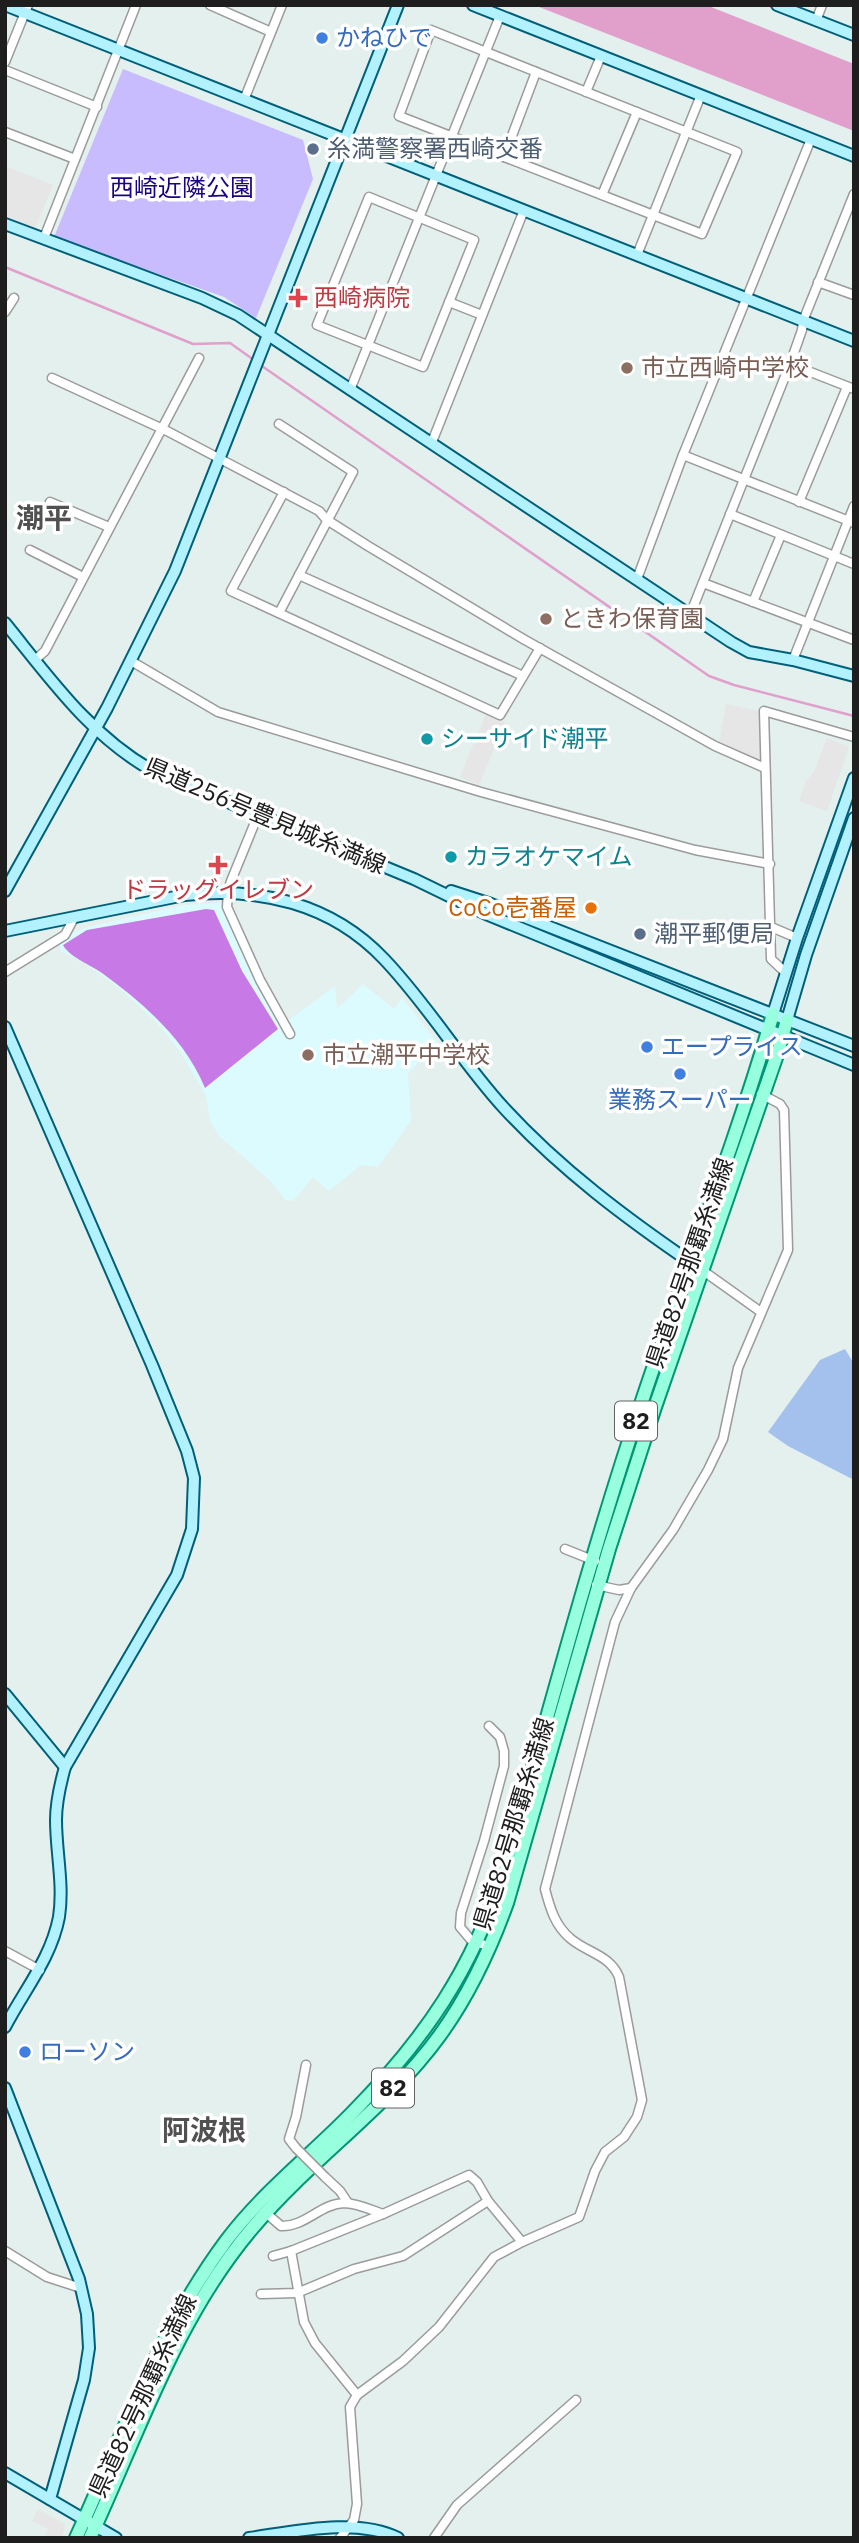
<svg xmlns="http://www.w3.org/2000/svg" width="859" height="2543" viewBox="0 0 859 2543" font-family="'IBM Plex Sans','Noto Sans JP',sans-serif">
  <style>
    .education { fill: #dcfbff }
    .grass { fill: #a4c1ee }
    .park { fill: #c8bbfe }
    .pitch { fill: #c77ae6 }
    .parking { fill: #e6e6e6 }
    .water { fill: #e19fcb }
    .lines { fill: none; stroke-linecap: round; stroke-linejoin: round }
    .stream { stroke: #e19fcb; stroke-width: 2.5 }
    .street-casing { stroke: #9b9b9b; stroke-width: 11 }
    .secondary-casing { stroke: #005f79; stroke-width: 14 }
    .primary-casing { stroke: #009775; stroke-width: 16 }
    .street { stroke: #fff; stroke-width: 8 }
    .secondary { stroke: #b2f2ff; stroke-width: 10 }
    .primary { stroke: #98ffde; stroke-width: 12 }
    .street-bridge-casing { stroke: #9b9b9b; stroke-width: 11; stroke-linecap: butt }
    .street-bridge { stroke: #fff; stroke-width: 8 }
    .shop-dot { fill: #3f7fe0; stroke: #fff; stroke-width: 2.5 }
    .service-dot { fill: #5c6f8a; stroke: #fff; stroke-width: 2.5 }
    .health-dot { fill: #e0444e; stroke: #fff; stroke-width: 2.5 }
    .education-dot { fill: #8d6e63; stroke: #fff; stroke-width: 2.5 }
    .culture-dot { fill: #0f9aa8; stroke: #fff; stroke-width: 2.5 }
    .food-dot { fill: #e8710a; stroke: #fff; stroke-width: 2.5 }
    .labels { text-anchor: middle; stroke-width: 7; stroke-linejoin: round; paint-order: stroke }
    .shield { fill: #fff; stroke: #626262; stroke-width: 2 }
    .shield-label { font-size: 23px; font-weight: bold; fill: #1e1e1e }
    .shop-label { font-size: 24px; fill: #366cbe; stroke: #fff; text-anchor: start }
    .service-label { font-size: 24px; fill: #4e5e75; stroke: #fff; text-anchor: start }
    .park-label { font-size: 24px; fill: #1b0285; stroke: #fff }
    .health-label { font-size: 24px; fill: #be3a42; stroke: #fff; text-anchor: start }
    .education-label { font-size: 24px; fill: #785e54; stroke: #fff; text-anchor: start }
    .culture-label { font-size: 24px; fill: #0d838f; stroke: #fff; text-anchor: start }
    .street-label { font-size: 24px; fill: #1e1e1e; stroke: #fff }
    .food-label { font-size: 24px; fill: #c56008; stroke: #fff; text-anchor: end }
    .quarter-label { font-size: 28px; font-weight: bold; fill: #515151; stroke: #fff }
  </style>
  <rect width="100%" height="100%" fill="#e3f0ed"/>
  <path class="education" d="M221,903L271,1010L279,1006L289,1020L335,986L337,1009L363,984L394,1009L402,998L444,1051L423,1058L408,1073L411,1121L378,1167L361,1165L329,1191L313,1177L293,1201L285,1200L272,1182L219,1136L210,1120L206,1096L179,1050L157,1023L124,992L87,965L61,951L59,944L75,932L87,927L184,905Z"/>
  <path class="grass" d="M845,1349L854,1364V1480L788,1446L768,1432L820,1360Z"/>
  <path class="park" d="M123,69L303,140L313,179L256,318L224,297L54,237Z"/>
  <path class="pitch" d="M206,909L214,910L242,971L278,1029L205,1088C185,1039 143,1003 102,973C91,965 69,957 63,945L87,930Z"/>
  <g class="parking">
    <path d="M5,166L53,185L35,228L5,216Z"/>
    <path d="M726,704L758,711L761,759L757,760L719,742Z"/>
    <path d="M486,714L505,722L479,785L460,777Z"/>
    <path d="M827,738L849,747L827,811L799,801L806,781L814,772Z"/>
    <path d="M38,2509L65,2524L62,2538H44L48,2529L32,2521Z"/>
  </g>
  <path class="water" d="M534,5H706L854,64V131Z"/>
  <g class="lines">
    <g class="stream">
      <path d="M5,267L193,344L230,343L254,360"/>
      <path d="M259,364L709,676L734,685L854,716"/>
    </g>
    <g class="street-casing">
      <g id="street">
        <path d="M210,5L271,32"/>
        <path d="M816,21L822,5"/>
        <path d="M431,30L737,152L702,234L399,116Z"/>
        <path d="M5,62L28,5"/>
        <path d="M5,70L97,107"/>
        <path d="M586,92L601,56"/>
        <path d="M244,100L282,5"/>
        <path d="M5,132L75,159"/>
        <path d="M504,157L536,72"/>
        <path d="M602,195L637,112"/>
        <path d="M369,197L474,240L423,367L317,325Z"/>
        <path d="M44,238L136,5"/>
        <path d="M637,255L701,95"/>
        <path d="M818,282L854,295"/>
        <path d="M449,302L482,315"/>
        <path d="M5,312L14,298"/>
        <path d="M790,364L854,389"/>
        <path d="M52,378L167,431L319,511L327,520L368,546L525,640L715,746L765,768"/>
        <path d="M350,390L500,16"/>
        <path d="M279,424L353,472L299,575L523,676"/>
        <path d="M432,442L524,210"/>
        <path d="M683,455L854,523"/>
        <path d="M284,492L231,591L500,715L540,648"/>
        <path d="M50,502L109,527"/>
        <path d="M799,502L847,387"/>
        <path d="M730,514L854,564"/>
        <path d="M30,550L83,577"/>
        <path d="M637,579L683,455L811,139"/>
        <path d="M703,583L854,640"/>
        <path d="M753,602L781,535"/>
        <path d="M279,613L299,575"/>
        <path d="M690,615L790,364L802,330L803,321L854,194"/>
        <path d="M35,660L45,651L199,358"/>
        <path d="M793,660L854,506"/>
        <path d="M131,661L218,712L481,792L695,850L770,864"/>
        <path d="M258,815L231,881L228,892L227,907L260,980L290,1034"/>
        <path d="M771,927L797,938"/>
        <path d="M5,972L65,935L74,918"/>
        <path d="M786,973L771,959L764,711L854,737"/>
        <path d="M702,1270L761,1312"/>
        <path d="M565,1549L595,1561"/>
        <path d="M596,1585L619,1590L631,1588"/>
        <path d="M489,1726L500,1737L504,1751V1766L484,1841L461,1913L460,1927L471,1940L490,1947"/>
        <path d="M5,1951L40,1970"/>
        <path d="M296,2148L289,2139L296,2117L306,2065"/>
        <path d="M325,2177L340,2191L348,2203"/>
        <path d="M266,2213L281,2226C305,2227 320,2204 344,2203C357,2203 371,2210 383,2214L469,2175L477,2182L488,2201L522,2242"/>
        <path d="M5,2251L47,2277L81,2288"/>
        <path d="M291,2251L304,2322L315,2343L357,2395"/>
        <path d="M273,2256L291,2251L383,2214"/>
        <path d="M261,2294L297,2293L354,2269L403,2256L488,2201"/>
        <path d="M340,2538L354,2520L357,2504L350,2407L357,2395L403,2361L439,2327L494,2257L522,2242L579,2217L595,2171L605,2152L624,2137L637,2117L642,2100L619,1977C610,1955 588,1953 571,1939C555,1926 550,1908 545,1889L615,1622L631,1588L673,1530L708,1470L723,1439L738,1368L788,1250L784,1110L780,1104L761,1094"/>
        <path d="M434,2538L457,2505L576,2400"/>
      </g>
    </g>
    <g class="secondary-casing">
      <g id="secondary">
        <path d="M5,5L854,341"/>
        <path d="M473,5L854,156"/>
        <path d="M777,5L854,35"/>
        <path d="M5,224L202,298L238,315L731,642L749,652L793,660L854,676"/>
        <path d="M5,623C49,677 90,736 153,771L414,879L486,914L854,1065"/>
        <path d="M5,891L107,708L175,571L398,5"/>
        <path d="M451,891L491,904L854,1046"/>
        <path d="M5,931L185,895C259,887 331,903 384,959C428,1005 461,1061 504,1108C560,1169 627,1219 696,1266"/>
        <path d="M773,1014L797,938L854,778"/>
        <path d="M787,1020L806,955L854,818"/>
        <path d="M5,1027L152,1365L187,1451L194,1478L192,1529L177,1575L65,1767C60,1785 56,1802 56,1820C56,1852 64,1885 59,1917C51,1959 24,1990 5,2027"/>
        <path d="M5,1694L65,1767"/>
        <path d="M5,2088L79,2279L87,2314L89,2348L84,2380L50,2499"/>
        <path d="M5,2473L116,2538"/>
        <path d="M249,2538C293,2532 357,2517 398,2538"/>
      </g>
    </g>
    <g class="primary-casing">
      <g id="primary">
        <path d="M76,2538C122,2437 159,2331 226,2241C262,2193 310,2156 352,2113C424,2040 473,1969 504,1870C549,1713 590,1556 642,1401C685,1272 735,1145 773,1014"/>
        <path d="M90,2538C140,2430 177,2315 255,2225C312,2158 388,2107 440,2035C469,1995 490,1950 507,1903L609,1549L655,1407L778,1052L787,1020"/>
      </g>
    </g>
    <use href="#street" class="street"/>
    <use href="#secondary" class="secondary"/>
    <use href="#primary" class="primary"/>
    <g class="street-bridge-casing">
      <path id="street-bridge" d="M296,2148L325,2177"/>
    </g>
    <use href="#street-bridge" class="street-bridge"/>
  </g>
  <g class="shop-dot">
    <circle cx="322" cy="38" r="7"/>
    <circle cx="647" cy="1047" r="7"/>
    <circle cx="680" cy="1074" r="7"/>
    <circle cx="25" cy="2052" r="7"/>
  </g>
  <g class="service-dot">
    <circle cx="313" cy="149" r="7"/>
    <circle cx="640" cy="934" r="7"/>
  </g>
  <g class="health-dot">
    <path d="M294.5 287.5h7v7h7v7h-7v7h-7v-7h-7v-7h7z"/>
    <path d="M214.5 854.5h7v7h7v7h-7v7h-7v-7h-7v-7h7z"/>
  </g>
  <g class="education-dot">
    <circle cx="627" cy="368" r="7"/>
    <circle cx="546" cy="619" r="7"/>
    <circle cx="308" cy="1055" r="7"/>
  </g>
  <g class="culture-dot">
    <circle cx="427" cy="739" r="7"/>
    <circle cx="451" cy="857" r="7"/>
  </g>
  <circle class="food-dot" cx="591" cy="908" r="7"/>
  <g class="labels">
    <g class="shield">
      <rect x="615" y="1401.5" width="42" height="39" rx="5"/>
      <rect x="372" y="2068.5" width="42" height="39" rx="5"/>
    </g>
    <g class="shield-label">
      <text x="636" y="1429">82</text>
      <text x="393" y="2096">82</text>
    </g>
    <g class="shop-label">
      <text x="336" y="46">かねひで</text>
      <text x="661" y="1055">エープライス</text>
      <text x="680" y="1108" text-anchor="middle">業務スーパー</text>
      <text x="39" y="2060">ローソン</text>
    </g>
    <g class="service-label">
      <text x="327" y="157">糸満警察署西崎交番</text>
      <text x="654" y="942">潮平郵便局</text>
    </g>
    <g class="park-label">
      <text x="182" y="196">西崎近隣公園</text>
    </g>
    <g class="health-label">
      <text x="314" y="306">西崎病院</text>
      <text x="218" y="898" text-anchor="middle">ドラッグイレブン</text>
    </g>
    <g class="education-label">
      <text x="641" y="376">市立西崎中学校</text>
      <text x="560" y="627">ときわ保育園</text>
      <text x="322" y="1063">市立潮平中学校</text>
    </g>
    <g class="culture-label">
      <text x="441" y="747">シーサイド潮平</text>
      <text x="465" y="865">カラオケマイム</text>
    </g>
    <g class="street-label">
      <text transform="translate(265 816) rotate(23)" y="8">県道256号豊見城糸満線</text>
      <text transform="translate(690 1263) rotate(-71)" y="8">県道82号那覇糸満線</text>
      <text transform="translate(514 1824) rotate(-73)" y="8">県道82号那覇糸満線</text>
      <text transform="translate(143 2396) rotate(-65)" y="8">県道82号那覇糸満線</text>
    </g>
    <g class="food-label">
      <text x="577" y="916">CoCo壱番屋</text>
    </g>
    <g class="quarter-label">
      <text x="44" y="528">潮平</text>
      <text x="204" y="2140">阿波根</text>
    </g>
  </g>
  <rect width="859" height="2543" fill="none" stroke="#1e1e1e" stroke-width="14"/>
</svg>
